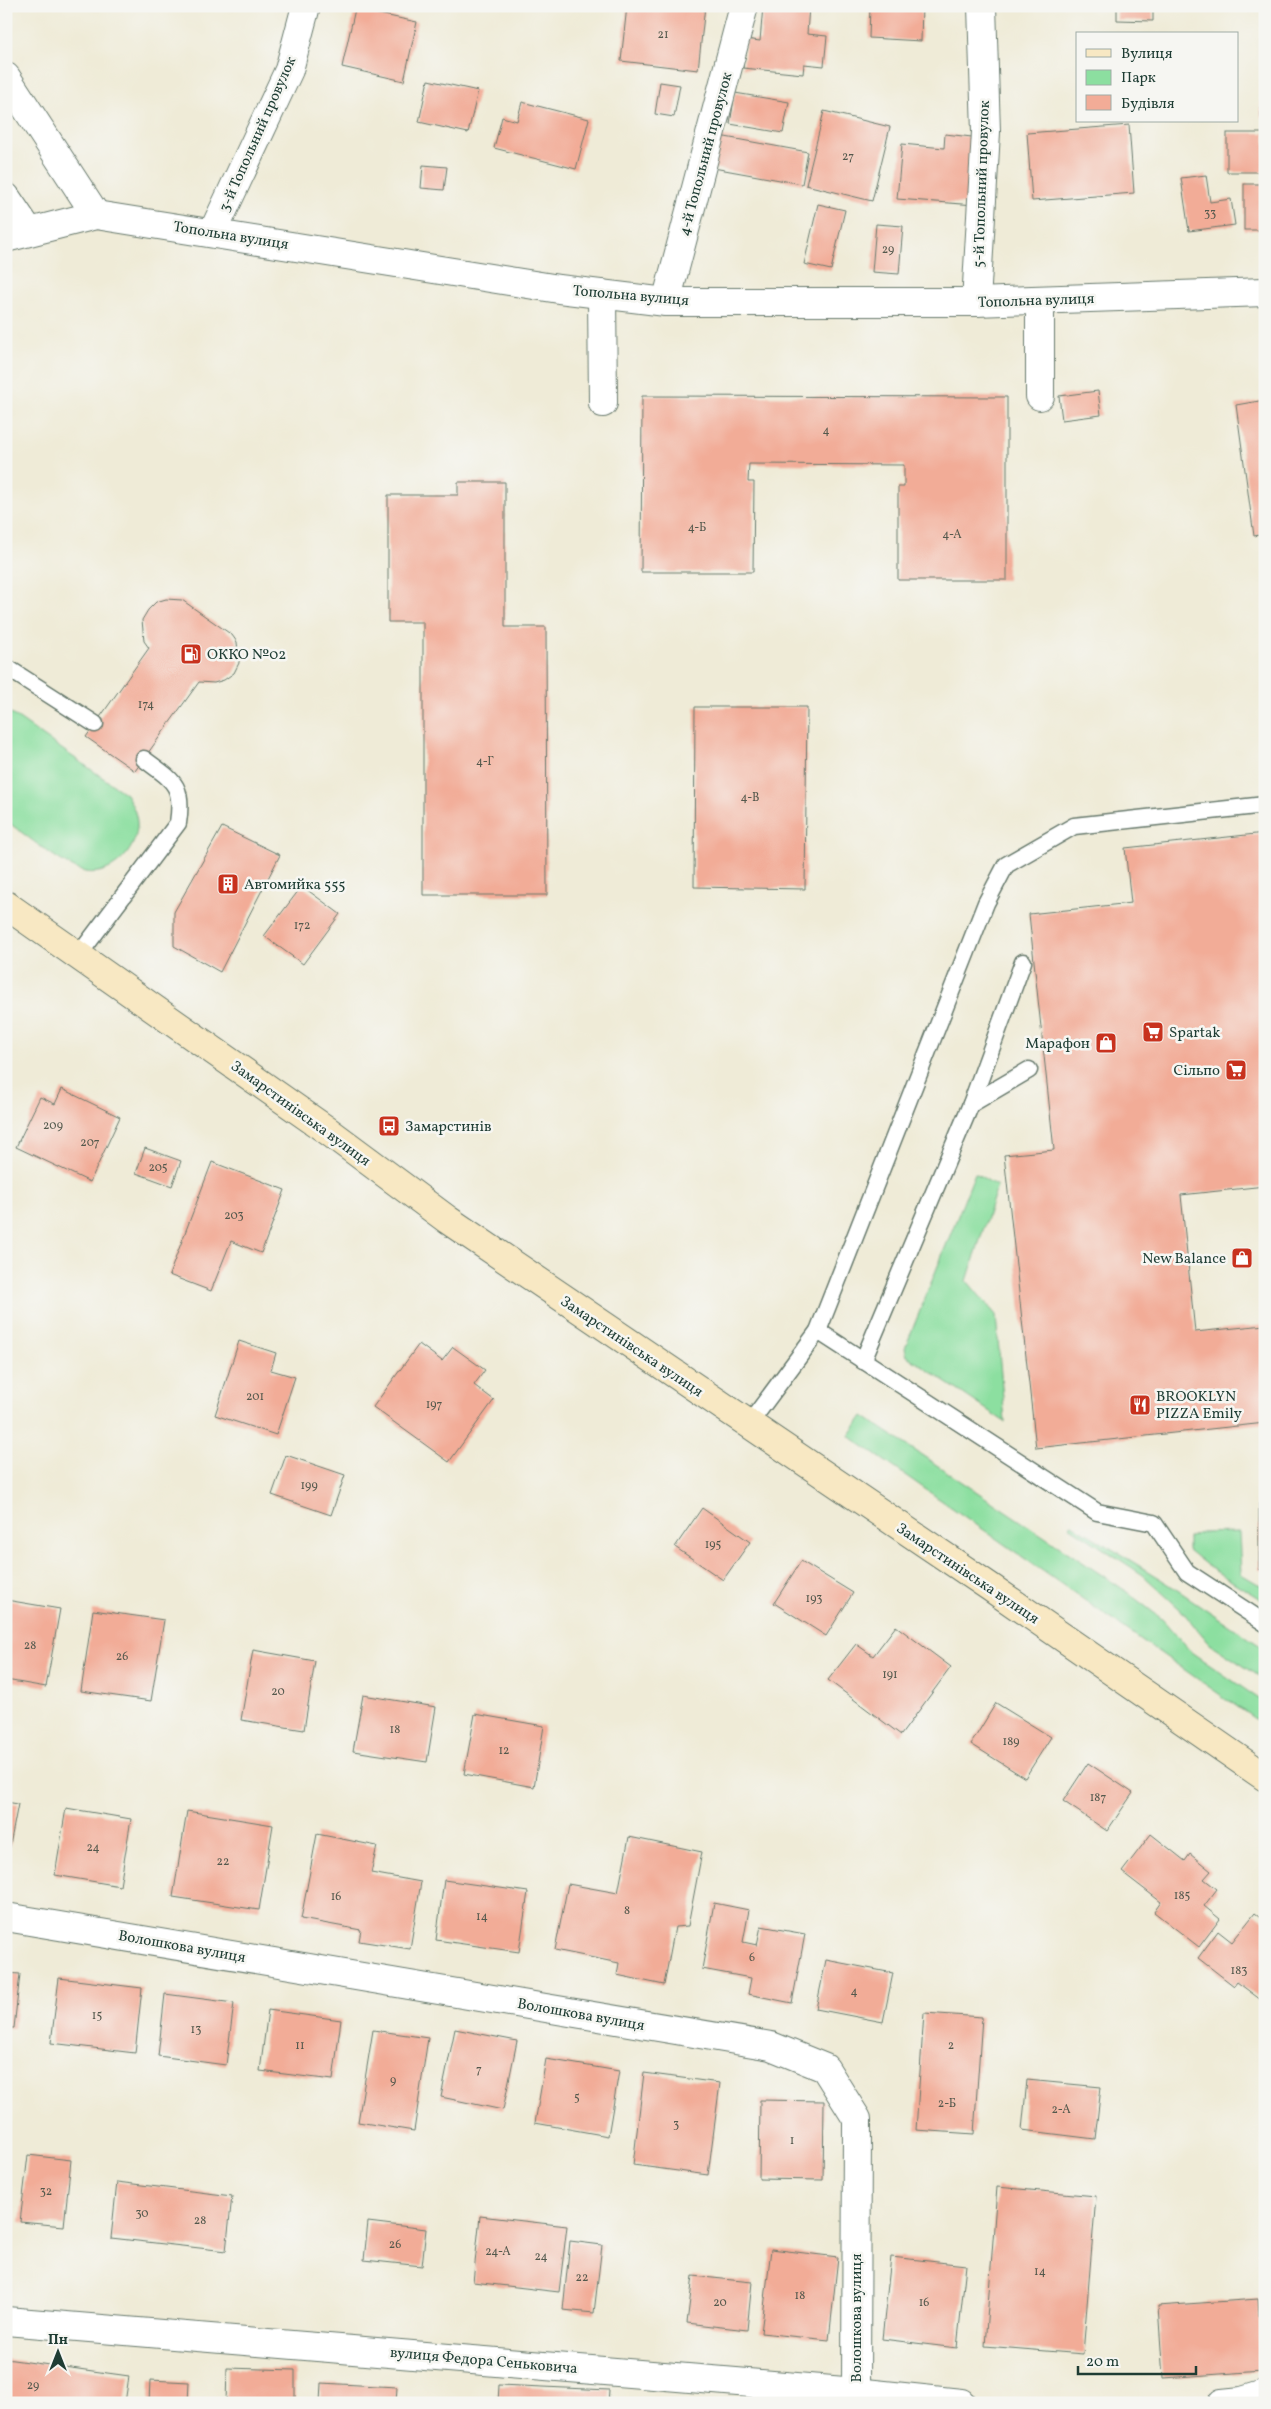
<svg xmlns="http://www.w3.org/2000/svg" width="1271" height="2409" viewBox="0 0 1271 2409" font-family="Vollkorn,serif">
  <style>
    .green { fill: #8cdfa0; stroke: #568e6a }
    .building { fill: #f2ac97 }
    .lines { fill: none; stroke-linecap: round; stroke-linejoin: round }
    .service-casing { stroke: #687a6d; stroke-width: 19 }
    .minor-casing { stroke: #687a6d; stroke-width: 30 }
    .secondary-casing { stroke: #687a6d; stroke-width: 30 }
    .service { stroke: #fff; stroke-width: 16 }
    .minor { stroke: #fff; stroke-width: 28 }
    .secondary { stroke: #f8e8c3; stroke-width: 28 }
    .labels { text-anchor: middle; stroke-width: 5; stroke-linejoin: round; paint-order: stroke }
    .number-label { font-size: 12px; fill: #54594d }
    .street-label { font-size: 15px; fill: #1f3d34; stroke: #f6f6f2 }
    .poi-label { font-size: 15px; fill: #1f3d34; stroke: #f6f6f2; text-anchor: start }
  </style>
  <rect width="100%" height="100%" fill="#f6f6f2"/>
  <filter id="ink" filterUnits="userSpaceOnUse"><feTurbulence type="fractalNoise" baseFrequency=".02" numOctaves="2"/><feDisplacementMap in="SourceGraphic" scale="10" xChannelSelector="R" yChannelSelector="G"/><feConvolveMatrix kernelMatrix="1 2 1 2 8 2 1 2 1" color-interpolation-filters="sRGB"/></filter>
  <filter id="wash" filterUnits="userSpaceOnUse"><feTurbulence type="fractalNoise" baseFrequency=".0096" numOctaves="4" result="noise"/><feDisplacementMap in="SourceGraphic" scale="20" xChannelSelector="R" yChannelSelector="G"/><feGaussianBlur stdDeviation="1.12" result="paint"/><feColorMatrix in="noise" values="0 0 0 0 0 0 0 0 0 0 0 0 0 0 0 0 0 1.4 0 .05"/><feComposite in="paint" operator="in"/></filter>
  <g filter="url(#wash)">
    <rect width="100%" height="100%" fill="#efebd7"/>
    <g class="green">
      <path d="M6,710L126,794C132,804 138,815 137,827C136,852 111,877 85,872C64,867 25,834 6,821Z"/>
      <path d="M975,1173L997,1186L967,1281L996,1315L1005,1422L907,1356L905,1348Z"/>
      <path d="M863,1416L1123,1589L1162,1619L1191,1652L1265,1703V1726L849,1436Z"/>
      <path d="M1072,1524L1170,1585L1265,1649V1680L1210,1644L1181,1610L1143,1575L1069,1526Z"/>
      <path d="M1239,1532L1241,1574L1265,1588V1602L1209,1567L1188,1550V1538L1199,1533Z"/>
    </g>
    <g id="blocks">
      <g class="building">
        <path d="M627,6H705L698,70L621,61Z"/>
        <path d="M763,6H809L807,34L827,36L824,66L804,64L803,74L743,68L746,39L760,41Z"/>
        <path d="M870,6H922L921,41L869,38Z"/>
        <path d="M1117,6H1153V21L1117,20Z"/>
        <path d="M355,9L417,22L404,81L342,67Z"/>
        <path d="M428,80L478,91L468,133L419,122Z"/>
        <path d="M660,82L680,85L674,117L655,114Z"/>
        <path d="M735,93L789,102L783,133L730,124Z"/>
        <rect x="1261" y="101" width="4" height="16"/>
        <path d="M522,102L589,119L576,169L494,148L502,117L517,121Z"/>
        <path d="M824,111L890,127L872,201L806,185Z"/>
        <path d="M1129,125L1134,193L1032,201L1027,133Z"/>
        <rect x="1227" y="133" width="38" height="39"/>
        <path d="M945,134L981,138L975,205L897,199L902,144L944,148Z"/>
        <path d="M714,135L808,152L802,184L708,167Z"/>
        <path d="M423,165L447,167L444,190L421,188Z"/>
        <path d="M1206,175L1210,202L1231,199L1235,225L1189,231L1181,178Z"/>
        <rect x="1244" y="184" width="21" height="46"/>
        <path d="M818,204L845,210L831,270L804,264Z"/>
        <path d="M876,224L903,226L899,274L872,272Z"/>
        <path d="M1098,391L1101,415L1062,420L1059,396Z"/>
        <path d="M642,396L1007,397V580H898V487H904V465L749,464L748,482H754L753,572H641Z"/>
        <path d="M1265,400V534L1254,536L1236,405Z"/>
        <path d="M458,482H505V627H546L547,895H423V622H388V495H458Z"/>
        <path d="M166,599L182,600L232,635L237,642L239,663L234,673L224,680L214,683L199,682L135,771L86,737L149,648L144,641L142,620L148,610L156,602Z"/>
        <path d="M695,707H807L805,889L694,887Z"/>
        <path d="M222,827L280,855L220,972L174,946V912Z"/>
        <path d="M1265,833V1186L1181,1195L1195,1332L1265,1325V1423L1036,1448L1004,1155L1054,1150L1029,914L1131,903L1125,848Z"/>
        <path d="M302,886L340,914L303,964L264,936Z"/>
        <path d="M62,1089L120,1117L90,1182L16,1147L40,1097L55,1104Z"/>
        <path d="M145,1148L181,1161L172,1186L136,1173Z"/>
        <path d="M212,1162L285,1190L261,1253L231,1241L211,1291L169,1275Z"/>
        <path d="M239,1341L276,1353L271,1370L295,1377L276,1435L215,1415Z"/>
        <path d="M419,1344L442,1361L453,1347L485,1370L474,1385L494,1400L449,1462L373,1407Z"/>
        <path d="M286,1455L345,1475L331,1515L272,1495Z"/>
        <path d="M1259,1502H1265V1573L1259,1569Z"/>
        <path d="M702,1508L750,1542L723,1580L675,1547Z"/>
        <path d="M801,1561L853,1593L826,1636L774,1603Z"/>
        <path d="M6,1600L60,1609L46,1687L6,1680Z"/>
        <path d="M93,1610L164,1620L151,1701L81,1691Z"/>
        <path d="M896,1626L951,1667L901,1735L828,1680L856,1644L873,1656Z"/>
        <path d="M253,1650L315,1661L304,1730L241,1720Z"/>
        <path d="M363,1695L436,1707L427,1762L353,1751Z"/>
        <path d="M996,1703L1051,1737L1025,1778L971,1744Z"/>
        <path d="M475,1714L544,1726L534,1787L464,1774Z"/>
        <path d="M1088,1763L1133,1793L1107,1831L1063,1801Z"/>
        <path d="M6,1802L18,1804L7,1861H6Z"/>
        <path d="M66,1808L131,1819L120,1886L55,1875Z"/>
        <path d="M187,1811L273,1825L259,1910L173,1897Z"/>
        <path d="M317,1834L377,1846L371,1873L421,1882L410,1949L359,1941L361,1930L301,1919Z"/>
        <path d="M1151,1834L1185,1861L1190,1854L1211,1871L1204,1879L1217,1889L1204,1906L1220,1919L1199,1947L1154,1912L1161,1902L1122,1872Z"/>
        <path d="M629,1837L702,1852L688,1926L675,1927L664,1985L617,1975L619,1963L555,1950L568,1884L618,1893Z"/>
        <path d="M444,1880L528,1892L519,1952L436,1940Z"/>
        <path d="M714,1903L749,1910L743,1942L757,1945L761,1926L805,1934L792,2003L748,1994L751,1978L702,1969Z"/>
        <path d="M1255,1913L1265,1921V2003L1237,1982L1234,1986L1198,1958L1218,1931L1232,1942Z"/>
        <path d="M826,1960L893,1973L883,2022L816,2009Z"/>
        <path d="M6,1973L20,1974L14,2028H6Z"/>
        <path d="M59,1978L142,1988L135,2053L51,2043Z"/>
        <path d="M165,1994L234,2003L226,2065L158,2056Z"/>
        <path d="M268,2010L341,2020L333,2080L260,2071Z"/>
        <path d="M924,2013L982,2017L974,2134L916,2130Z"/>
        <path d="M455,2029L517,2041L503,2110L441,2097Z"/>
        <path d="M373,2030L428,2038L414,2131L358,2122Z"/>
        <path d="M546,2059L619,2071L608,2136L535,2123Z"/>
        <path d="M644,2073L720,2083L708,2175L633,2165Z"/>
        <path d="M1027,2080L1101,2087L1095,2139L1022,2130Z"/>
        <path d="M760,2100L824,2101L823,2180L759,2179Z"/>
        <path d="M28,2155L71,2160L64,2226L20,2222Z"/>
        <path d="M117,2182L232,2196L226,2251L111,2238Z"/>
        <path d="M997,2187L1096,2196L1083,2354L985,2346Z"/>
        <path d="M480,2216L567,2226L559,2292L473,2282Z"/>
        <path d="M368,2222L426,2229L422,2266L364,2260Z"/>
        <path d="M570,2241L602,2245L594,2313L563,2310Z"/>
        <path d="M771,2249L838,2257L829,2340L761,2333Z"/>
        <path d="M891,2257L966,2265L957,2348L882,2339Z"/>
        <path d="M693,2276L752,2282L747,2330L687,2323Z"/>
        <path d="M1258,2299L1263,2371L1163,2378L1158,2306Z"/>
        <path d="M6,2359L129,2376L125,2403H6Z"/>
        <path d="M227,2368L295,2370V2403H226Z"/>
        <path d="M150,2380L189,2382L188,2403H149Z"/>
        <path d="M321,2383L397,2387L396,2403H320Z"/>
        <path d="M499,2385L609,2390L608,2403H498Z"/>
      </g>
    </g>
  </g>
  <g filter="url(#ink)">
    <use href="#blocks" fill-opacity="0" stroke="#687a6d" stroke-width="1"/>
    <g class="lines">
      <g class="service-casing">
        <g id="service">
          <path d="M6,667L95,724"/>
          <path d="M78,956L178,823C184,784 173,781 144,759"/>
          <path d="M971,1104L1029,1070"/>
          <path d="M818,1331L1097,1512L1154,1523L1187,1572L1265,1623"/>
          <path d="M863,1361L971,1104L1023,962"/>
          <path d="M749,1424L818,1331L986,903L1006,865L1074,826L1265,805"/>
        </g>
      </g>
      <g class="minor-casing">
        <g id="minor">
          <path d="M6,77L96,215"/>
          <path d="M6,197L29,231"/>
          <path d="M213,232L289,70L306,6"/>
          <path d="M6,238L96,215L559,289L666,302H976L1265,292"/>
          <path d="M602,294L603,403"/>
          <path d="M1040,300V396"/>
          <path d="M666,302L744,6"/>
          <path d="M976,302L986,132L982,6"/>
          <path d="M6,1917L771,2046L825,2068L857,2119L856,2392"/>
          <path d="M6,2321L856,2392L961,2403"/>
          <path d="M1222,2403L1242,2401L1265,2394"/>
        </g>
      </g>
      <g class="secondary-casing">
        <path id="secondary" d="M6,905L328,1131L448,1220L990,1587L1265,1777"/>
      </g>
      <use href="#service" class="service"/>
      <use href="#minor" class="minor"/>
      <use href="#secondary" class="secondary"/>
    </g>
  </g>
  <defs>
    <g id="fuel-square" transform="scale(1.125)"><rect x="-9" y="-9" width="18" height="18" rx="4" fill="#c8321e" stroke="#f6f6f2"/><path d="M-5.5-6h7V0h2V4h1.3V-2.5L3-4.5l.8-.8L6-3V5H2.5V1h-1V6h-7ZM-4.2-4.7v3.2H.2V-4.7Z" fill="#fff"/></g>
    <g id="building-square" transform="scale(1.125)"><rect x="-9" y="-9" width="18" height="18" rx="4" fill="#c8321e" stroke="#f6f6f2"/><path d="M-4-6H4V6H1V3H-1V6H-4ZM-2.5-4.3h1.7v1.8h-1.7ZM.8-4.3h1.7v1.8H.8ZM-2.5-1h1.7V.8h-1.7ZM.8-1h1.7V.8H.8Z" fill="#fff"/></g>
    <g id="supermarket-square" transform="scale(1.125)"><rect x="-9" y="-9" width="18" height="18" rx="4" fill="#c8321e" stroke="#f6f6f2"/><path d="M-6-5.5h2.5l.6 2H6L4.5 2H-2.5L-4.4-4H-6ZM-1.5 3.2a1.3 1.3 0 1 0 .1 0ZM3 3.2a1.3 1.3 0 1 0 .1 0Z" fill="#fff"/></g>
    <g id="shop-square" transform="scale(1.125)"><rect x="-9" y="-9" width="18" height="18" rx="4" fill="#c8321e" stroke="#f6f6f2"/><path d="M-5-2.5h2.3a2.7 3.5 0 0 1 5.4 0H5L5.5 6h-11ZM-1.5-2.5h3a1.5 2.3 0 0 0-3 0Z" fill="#fff"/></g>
    <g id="bus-square" transform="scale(1.125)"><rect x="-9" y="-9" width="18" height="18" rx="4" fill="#c8321e" stroke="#f6f6f2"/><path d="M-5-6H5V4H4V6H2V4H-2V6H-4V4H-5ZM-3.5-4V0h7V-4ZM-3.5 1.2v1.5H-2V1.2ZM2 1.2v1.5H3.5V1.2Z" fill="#fff"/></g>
    <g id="restaurant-square" transform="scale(1.125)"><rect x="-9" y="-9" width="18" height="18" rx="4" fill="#c8321e" stroke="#f6f6f2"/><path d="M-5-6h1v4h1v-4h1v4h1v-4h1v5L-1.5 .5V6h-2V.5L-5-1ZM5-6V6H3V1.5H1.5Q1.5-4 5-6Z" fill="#fff"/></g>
  </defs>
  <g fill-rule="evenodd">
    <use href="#fuel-square" x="191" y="654"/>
    <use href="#building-square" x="228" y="884"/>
    <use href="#supermarket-square" x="1153" y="1032"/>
    <use href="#shop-square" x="1106" y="1043"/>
    <use href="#supermarket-square" x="1236" y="1070"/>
    <use href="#bus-square" x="389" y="1126"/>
    <use href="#shop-square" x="1242" y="1258"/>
    <use href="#restaurant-square" x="1140" y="1405"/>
  </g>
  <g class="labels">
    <g class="number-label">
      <text x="663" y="38">21</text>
      <text x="848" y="160">27</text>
      <text x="1210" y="217">33</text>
      <text x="888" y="253">29</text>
      <text x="826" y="434">4</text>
      <text x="697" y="531">4-Б</text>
      <text x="952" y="538">4-А</text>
      <text x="146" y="708">174</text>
      <text x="485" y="765">4-Г</text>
      <text x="750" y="801">4-В</text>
      <text x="302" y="929">172</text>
      <text x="53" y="1129">209</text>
      <text x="90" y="1146">207</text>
      <text x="158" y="1171">205</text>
      <text x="234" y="1219">203</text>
      <text x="255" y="1400">201</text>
      <text x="434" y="1408">197</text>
      <text x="309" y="1489">199</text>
      <text x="713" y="1548">195</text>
      <text x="814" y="1602">193</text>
      <text x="30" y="1649">28</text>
      <text x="122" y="1660">26</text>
      <text x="890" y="1678">191</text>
      <text x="278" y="1695">20</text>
      <text x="395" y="1733">18</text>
      <text x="1011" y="1745">189</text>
      <text x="504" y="1754">12</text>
      <text x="1098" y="1801">187</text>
      <text x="93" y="1851">24</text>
      <text x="223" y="1865">22</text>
      <text x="1182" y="1899">185</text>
      <text x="336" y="1900">16</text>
      <text x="627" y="1914">8</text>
      <text x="482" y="1920">14</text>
      <text x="752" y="1961">6</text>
      <text x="1239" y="1974">183</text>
      <text x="854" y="1995">4</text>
      <text x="97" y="2019">15</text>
      <text x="196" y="2033">13</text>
      <text x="300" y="2049">11</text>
      <text x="951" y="2049">2</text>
      <text x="479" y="2073">7</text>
      <text x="393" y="2084">9</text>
      <text x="577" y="2101">5</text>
      <text x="947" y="2107">2-Б</text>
      <text x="1061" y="2113">2-А</text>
      <text x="676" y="2128">3</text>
      <text x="792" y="2144">1</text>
      <text x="46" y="2195">32</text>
      <text x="142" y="2217">30</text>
      <text x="200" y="2224">28</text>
      <text x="395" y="2248">26</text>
      <text x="498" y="2255">24-А</text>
      <text x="541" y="2260">24</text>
      <text x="1040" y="2275">14</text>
      <text x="582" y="2281">22</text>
      <text x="800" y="2299">18</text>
      <text x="720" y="2306">20</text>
      <text x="924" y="2306">16</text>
      <text x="33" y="2389">29</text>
    </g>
    <g class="street-label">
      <text transform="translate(257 134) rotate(-66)" y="5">3-й Топольний провулок</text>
      <text transform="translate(705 154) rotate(-75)" y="5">4-й Топольний провулок</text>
      <text transform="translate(981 184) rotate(-88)" y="5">5-й Топольний провулок</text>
      <text transform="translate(231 235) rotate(9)" y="5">Топольна вулиця</text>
      <text transform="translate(631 295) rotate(5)" y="5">Топольна вулиця</text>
      <text transform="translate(1036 300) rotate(-2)" y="5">Топольна вулиця</text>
      <text transform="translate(301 1113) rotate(36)" y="5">Замарстинівська вулиця</text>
      <text transform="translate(632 1346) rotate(34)" y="5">Замарстинівська вулиця</text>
      <text transform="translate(968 1573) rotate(34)" y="5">Замарстинівська вулиця</text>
      <text transform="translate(182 1946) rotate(10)" y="5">Волошкова вулиця</text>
      <text transform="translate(581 2014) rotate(10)" y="5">Волошкова вулиця</text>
      <text transform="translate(856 2318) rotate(-90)" y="5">Волошкова вулиця</text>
      <text transform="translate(484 2360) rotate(5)" y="5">вулиця Федора Сеньковича</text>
    </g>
    <g class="poi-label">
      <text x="207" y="659">ОККО №02</text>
      <text x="244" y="889">Автомийка 555</text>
      <text x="1169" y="1037">Spartak</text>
      <text x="1090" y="1048" text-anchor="end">Марафон</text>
      <text x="1220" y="1075" text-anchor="end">Сільпо</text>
      <text x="405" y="1131">Замарстинів</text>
      <text x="1226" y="1263" text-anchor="end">New Balance</text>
      <text x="1156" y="1401">BROOKLYN<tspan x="1156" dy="17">PIZZA Emily</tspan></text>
    </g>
  </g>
  <rect width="1271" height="2409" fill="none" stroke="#f6f6f2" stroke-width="25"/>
  <rect x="1076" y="32" width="162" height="90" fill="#f6f6f2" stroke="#a0aca6"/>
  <rect x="1086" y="49" width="25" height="8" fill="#f8e8c3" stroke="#a0aca6"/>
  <text x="1121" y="58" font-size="15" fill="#1f3d34">Вулиця</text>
  <rect x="1086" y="70" width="25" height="15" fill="#8cdfa0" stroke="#a0aca6"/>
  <text x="1121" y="82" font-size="15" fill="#1f3d34">Парк</text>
  <rect x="1086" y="95" width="25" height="15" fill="#f2ac97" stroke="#a0aca6"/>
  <text x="1121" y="108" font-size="15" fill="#1f3d34">Будівля</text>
  <g transform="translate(58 2352)" stroke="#f6f6f2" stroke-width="4" paint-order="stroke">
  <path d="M0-4L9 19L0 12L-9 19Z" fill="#1f3d34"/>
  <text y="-8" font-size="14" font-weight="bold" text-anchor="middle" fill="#1f3d34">Пн</text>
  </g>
  <path d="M1078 2366v8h118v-8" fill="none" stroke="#1f3d34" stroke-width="2.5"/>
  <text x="1086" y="2366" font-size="15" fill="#1f3d34" stroke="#f6f6f2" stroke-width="4" paint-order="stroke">20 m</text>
</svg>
